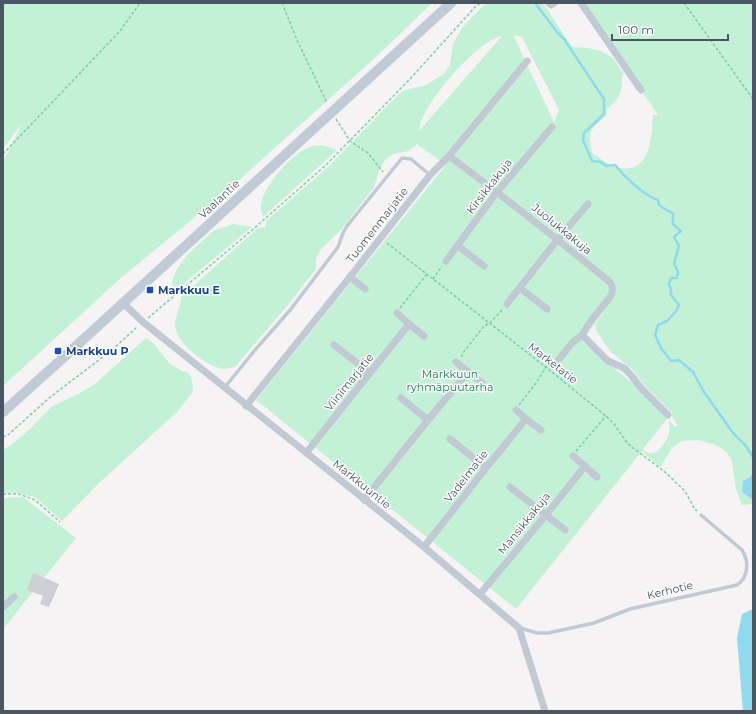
<svg xmlns="http://www.w3.org/2000/svg" width="756" height="714" viewBox="0 0 756 714" font-family="Montserrat,sans-serif">
  <style>
    .green { fill: #c3f1d5; fill-rule: evenodd }
    .water { fill: #90daee }
    .lines { fill: none; stroke-linecap: round; stroke-linejoin: round }
    .stream { stroke: #90daee; stroke-width: 2.5 }
    .building { fill: #cdcfd5 }
    .path { stroke: #7ad0a6; stroke-width: 1.5; stroke-dasharray: 3 2; stroke-linecap: butt }
    .lane { stroke: #c1cad2; stroke-width: 3.5 }
    .street { stroke: #c1cad2; stroke-width: 7 }
    .secondary { stroke: #c1cbd6; stroke-width: 10 }
    .transit-dot { fill: #1a4fb4; stroke: #fff; stroke-width: 1.5 }
    .labels { text-anchor: middle; stroke-width: 3; stroke-linejoin: round; paint-order: stroke }
    .street-label { font-size: 11px; fill: #4a5661; stroke: #fff }
    .transit-label { font-size: 11px; font-weight: bold; fill: #164399; stroke: #fff; text-anchor: start }
    .park-label { font-size: 11px; fill: #17864f; stroke: #fff }
  </style>
  <rect width="100%" height="100%" fill="#f5f3f3"/>
  <g class="green">
    <path d="M3,3H432L377,56L229,189L122,277L3,386V162L23,122L3,149Z"/>
    <path d="M486,3H543L572,47L588,48L601,51L613,58L624,74L622,76C622,94 620,98 607,109L606,116C589,130 588,132 592,153C601,159 609,166 620,168C623,169 626,168 629,168C651,167 652,131 653,115H658L582,3H753V473L750,477L743,481L742,492L753,500V504L742,505L736,489L732,461L727,453L718,446L699,440L682,441L672,448L660,467L642,451L516,609L256,400L446,165L417,144L409,151L393,154L385,160L379,171L374,187L341,230L321,249L316,259V269L287,306L235,367C232,367 227,369 223,369C206,366 175,343 175,324C175,316 181,306 181,297L258,228L266,227V221L328,167L402,91L426,85L444,74L450,65L453,44L462,28ZM513,35L522,37L559,110L554,122ZM502,36L419,131C420,124 422,117 426,111C437,90 479,40 502,36ZM608,305L595,325L596,330L610,351L634,371L645,386L672,413V417L677,424V426H674L669,420C669,424 670,428 669,433C666,443 654,462 643,449L670,415L582,341Z"/>
    <path d="M321,145L337,150L263,217C262,213 260,209 261,205C263,186 293,152 312,146C315,145 318,146 321,145Z"/>
    <path d="M233,224L252,227L177,289L173,286L172,282L177,269L188,254L213,231Z"/>
    <path d="M146,338L153,343L170,364L182,371L188,372L191,377L193,387L192,393L177,412L99,483L62,521L35,497L16,493H3V450L11,445L30,429L51,407L82,392L96,383Z"/>
    <path d="M23,497L76,538L3,629V498Z"/>
  </g>
  <g class="water">
    <path d="M753,473V500L742,492L743,481L750,477Z"/>
    <path d="M753,609V711H743L737,638L742,614Z"/>
  </g>
  <g class="lines">
    <path class="stream" d="M535,3L557,32L564,39L604,99V114L584,133L583,140L592,161L601,162L606,166L615,165C625,177 643,195 658,200L659,205L668,211L673,213V224L681,231L674,237L679,246L674,263L678,272L677,278H671L669,284L671,290V295L679,305L676,311L667,321L658,325L655,335L661,348L671,361L679,360L693,372L704,392L733,433L746,446L753,457"/>
  </g>
  <path class="building" d="M33,573L59,584L49,607L40,604L43,596L27,590Z"/>
  <g class="lines">
    <g class="path">
      <path d="M282,3L297,40L327,103"/>
      <path d="M684,3L753,99"/>
      <path d="M336,119L350,141L368,153L383,172"/>
      <path d="M3,154L120,31L140,3"/>
      <path d="M387,243L547,368L606,416L614,424L628,444L665,472L685,491L694,508L697,511"/>
      <path d="M433,279L442,266"/>
      <path d="M400,308L427,274"/>
      <path d="M148,318L251,231L326,165L410,79L476,6L481,3"/>
      <path d="M462,357V354L484,326L490,323L503,309"/>
      <path d="M519,405L536,383L546,367L553,363"/>
      <path d="M3,437L8,435L49,398L112,350L137,327"/>
      <path d="M576,451L606,416"/>
      <path d="M3,494H19L35,500L60,522"/>
    </g>
    <g class="lane">
      <path d="M225,387L255,350L291,309L338,247L343,233L347,226L402,158L411,159L430,175"/>
      <path d="M520,628L537,633H548L594,623L630,609L737,585C749,577 749,561 742,550L701,515"/>
    </g>
    <g class="street">
      <path d="M549,3L551,5L554,3"/>
      <path d="M581,3L641,90"/>
      <path d="M449,156C504,197 557,239 610,282C613,287 613,290 611,296L590,322L582,335L573,342L559,359"/>
      <path d="M458,246L484,266"/>
      <path d="M446,261L497,192L552,127"/>
      <path d="M350,277L365,289"/>
      <path d="M520,288L547,309"/>
      <path d="M123,303L143,322L424,547L519,628L545,711"/>
      <path d="M507,304L557,240L588,204"/>
      <path d="M397,313L409,324L424,336"/>
      <path d="M582,335L608,361L624,368L631,375L641,388L668,415"/>
      <path d="M334,345L370,373"/>
      <path d="M456,362L482,383"/>
      <path d="M401,398L428,420"/>
      <path d="M246,406L350,277L430,175L449,156L527,61"/>
      <path d="M516,410L526,419L541,430"/>
      <path d="M450,439L486,468"/>
      <path d="M306,453L409,324"/>
      <path d="M573,456L597,477"/>
      <path d="M510,487L565,530"/>
      <path d="M364,500L428,420L468,372"/>
      <path d="M424,547L486,468L526,419"/>
      <path d="M480,594L546,515L585,466"/>
      <path d="M3,607L14,597"/>
    </g>
    <path class="secondary" d="M3,412L63,358L451,3"/>
  </g>
  <g class="transit-dot">
    <rect x="146" y="286" width="8" height="8" rx="2"/>
    <rect x="54" y="347" width="8" height="8" rx="2"/>
  </g>
  <g class="labels">
    <g class="street-label">
      <text transform="translate(489 186) rotate(-52)" y="4">Kirsikkakuja</text>
      <text transform="translate(219 199) rotate(-43)" y="4">Vaalantie</text>
      <text transform="translate(377 225) rotate(-52)" y="4">Tuomenmarjatie</text>
      <text transform="translate(562 229) rotate(39)" y="4">Juolukkakuja</text>
      <text transform="translate(553 363) rotate(38)" y="4">Marketatie</text>
      <text transform="translate(349 382) rotate(-51)" y="4">Viinimarjatie</text>
      <text transform="translate(466 476) rotate(-52)" y="4">Vadelmatie</text>
      <text transform="translate(362 484) rotate(39)" y="4">Markkuuntie</text>
      <text transform="translate(524 523) rotate(-51)" y="4">Mansikkakuja</text>
      <text transform="translate(670 590) rotate(-13)" y="4">Kerhotie</text>
    </g>
    <g class="transit-label">
      <text x="158" y="294">Markkuu E</text>
      <text x="66" y="355">Markkuu P</text>
    </g>
    <g class="park-label">
      <text x="450" y="378">Markkuun<tspan x="450" dy="13">ryhmäpuutarha</tspan></text>
    </g>
  </g>
  <rect width="756" height="714" fill="none" stroke="#4a5661" stroke-width="8"/>
  <path d="M612 34v6h116v-6" fill="none" stroke="#4a5661" stroke-width="2"/>
  <text x="618" y="34" font-size="12" fill="#4a5661" stroke="#ffffff" stroke-width="3" paint-order="stroke">100 m</text>
</svg>
